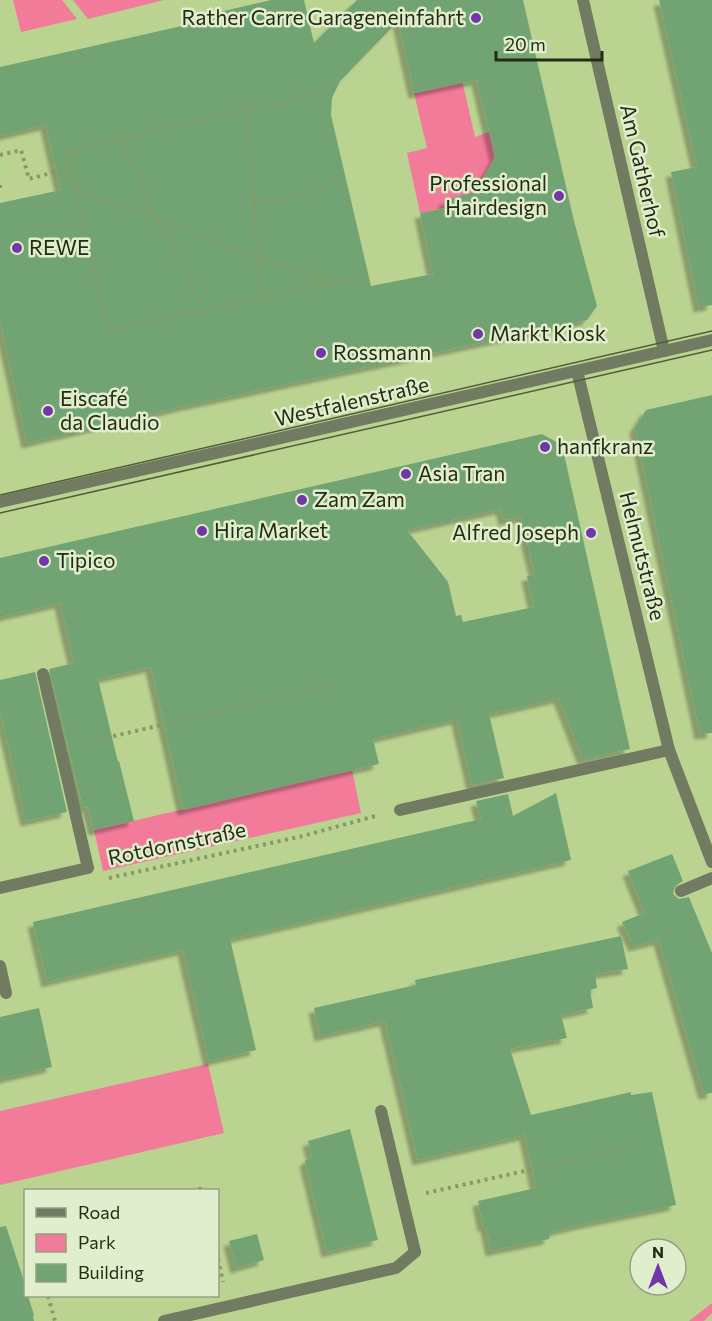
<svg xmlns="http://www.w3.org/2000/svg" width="712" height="1321" viewBox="0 0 712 1321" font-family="Commissioner,sans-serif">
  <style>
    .green { fill: #f37b9a }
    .building { fill: #71a472; fill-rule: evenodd; filter: url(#shadow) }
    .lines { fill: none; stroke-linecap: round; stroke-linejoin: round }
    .path { stroke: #869965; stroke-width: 4; stroke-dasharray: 3 4.5; stroke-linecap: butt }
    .service { stroke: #717b61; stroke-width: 12 }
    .minor { stroke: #717b61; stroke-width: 12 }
    .tram { stroke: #505d37; stroke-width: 1.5 }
    .poi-dot { fill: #7335aa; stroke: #e1eecd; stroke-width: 2 }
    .labels { text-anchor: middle; stroke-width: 5; stroke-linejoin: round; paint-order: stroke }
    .poi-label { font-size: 21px; fill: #232c12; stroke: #e1eecd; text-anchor: start }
    .street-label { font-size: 21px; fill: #232c12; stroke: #e1eecd }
  </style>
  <defs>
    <filter id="shadow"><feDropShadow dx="-5.5" dy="5.5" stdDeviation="1.5" flood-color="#0004"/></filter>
  </defs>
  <rect width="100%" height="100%" fill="#bad391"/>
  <g class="green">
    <path d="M13,0H62L77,19L21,32Z"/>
    <path d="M73,0H164L88,19Z"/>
    <path d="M454,45L475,137L499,128V150L490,166L508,195L469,194L444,200L446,208L420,213L407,153L427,148L414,93L435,89Z"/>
    <path d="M352,770L361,813L103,871L94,830Z"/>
    <path d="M208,1064L224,1133L0,1185V1111Z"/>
    <path d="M712,1303V1313L704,1321H689Z"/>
  </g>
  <g class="building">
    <path d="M271,0H304L314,43L357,0H523L574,221L597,306L587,320L189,405L27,443L0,321V203L61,190L46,125L0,136V67L204,21L202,16ZM398,21L414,93L477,80L495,157L475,192L444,200L446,208L420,213L433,274L371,286L331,115L332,98L340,81Z"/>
    <path d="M659,0H712V305L699,307L671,172L697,167Z"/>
    <path d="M712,395V733L700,734L635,428L646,410Z"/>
    <path d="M542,434L562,445L630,749L583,759L559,698L489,714L504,778L472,785L457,719L373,739L379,764L183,810L151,667L98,679L118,762L119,761L134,821L94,830L88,807L83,808L49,669L74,663L60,603L0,617V558ZM501,509L504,520L521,517L535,574L527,576L534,607L463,622L461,615L456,616L448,582L407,530Z"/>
    <path d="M35,672L67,812L26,821L0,710V680Z"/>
    <path d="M556,793L571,860L230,939L256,1050L209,1061L183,950L47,982L33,922L481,819L476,801L508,794L513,816Z"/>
    <path d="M672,854L683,881L675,886L673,894L679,899L689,897L712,953V1093L704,1094L659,940L634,946L622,922L645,913L628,871Z"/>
    <path d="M621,936L628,969L595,974L597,988L590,990L593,1008L561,1015L567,1038L510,1049L531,1115L631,1092V1095L652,1092L676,1205L583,1224L550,1232L549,1239L491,1251L486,1226H483L478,1201L536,1188L525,1135L418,1160L385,1021L320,1036L314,1008L416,985L415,980Z"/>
    <path d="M39,1008L52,1067L0,1079V1017Z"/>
    <path d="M350,1129L378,1240L327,1252L305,1161L312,1156L308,1141Z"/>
    <path d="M6,1226L26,1287V1296H28L34,1315L33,1316L34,1321H0V1227Z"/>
    <path d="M257,1234L264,1260L236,1268L229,1241Z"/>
  </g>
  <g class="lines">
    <g class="path">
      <path d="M320,93L66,151L109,330L362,276"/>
      <path d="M248,109L260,297"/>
      <path d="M121,139L157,219L205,310"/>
      <path d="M0,155L21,150L29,179L70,168"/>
      <path d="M0,185V188"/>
      <path d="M76,189L327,282"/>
      <path d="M254,204L325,189"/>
      <path d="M84,743L338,684"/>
      <path d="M109,878L303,836L379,815"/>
      <path d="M200,1187V1190"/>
      <path d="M426,1193L628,1148"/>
      <path d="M218,1259L223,1282"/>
      <path d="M48,1296L55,1321"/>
    </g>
    <g class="service">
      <path d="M400,810L669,750"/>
      <path d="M0,888L88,868L43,674"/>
      <path d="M681,891L712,878"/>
      <path d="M0,966L6,993"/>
      <path d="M381,1111L415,1252"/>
    </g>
    <g class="minor">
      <path d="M583,0L664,351"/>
      <path d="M577,371L669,750L712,862"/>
      <path d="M0,502L712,340"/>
      <path d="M164,1321L396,1268L415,1252"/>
    </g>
    <g class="tram">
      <path d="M0,495L712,331"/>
      <path d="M0,513L712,350"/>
    </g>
  </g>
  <g class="poi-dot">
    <circle cx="476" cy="18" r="6"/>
    <circle cx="559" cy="196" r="6"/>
    <circle cx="17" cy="248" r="6"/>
    <circle cx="478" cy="334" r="6"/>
    <circle cx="321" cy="353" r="6"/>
    <circle cx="48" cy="411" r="6"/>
    <circle cx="545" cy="447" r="6"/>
    <circle cx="406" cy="474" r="6"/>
    <circle cx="302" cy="500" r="6"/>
    <circle cx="202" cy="531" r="6"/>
    <circle cx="591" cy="533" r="6"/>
    <circle cx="44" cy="561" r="6"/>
  </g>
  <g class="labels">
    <g class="poi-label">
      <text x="464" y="25" text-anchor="end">Rather Carre Garageneinfahrt</text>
      <text x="547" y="191" text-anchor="end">Professional<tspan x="547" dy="24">Hairdesign</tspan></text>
      <text x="29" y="255">REWE</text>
      <text x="490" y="341">Markt Kiosk</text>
      <text x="333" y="360">Rossmann</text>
      <text x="60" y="406">Eiscafé<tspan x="60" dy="24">da Claudio</tspan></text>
      <text x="557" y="454">hanfkranz</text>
      <text x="418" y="481">Asia Tran</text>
      <text x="314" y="507">Zam Zam</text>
      <text x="214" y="538">Hira Market</text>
      <text x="579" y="540" text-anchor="end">Alfred Joseph</text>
      <text x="56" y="568">Tipico</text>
    </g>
    <g class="street-label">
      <text transform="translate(642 171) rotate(77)" y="7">Am Gatherhof</text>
      <text transform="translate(352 402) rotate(-13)" y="7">Westfalenstraße</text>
      <text transform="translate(642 556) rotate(76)" y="7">Helmutstraße</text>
      <text transform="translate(177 844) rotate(-12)" y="7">Rotdornstraße</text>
    </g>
  </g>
  <rect x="24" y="1189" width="195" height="108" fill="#e1eecd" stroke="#95a082" stroke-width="1.5"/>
  <rect x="36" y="1208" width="30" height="9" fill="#717b61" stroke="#95a082" stroke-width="1.5"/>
  <text x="78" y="1219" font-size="18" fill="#232c12">Road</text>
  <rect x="36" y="1234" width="30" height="18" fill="#f37b9a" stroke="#95a082" stroke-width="1.5"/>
  <text x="78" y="1249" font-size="18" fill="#232c12">Park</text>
  <rect x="36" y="1264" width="30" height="18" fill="#71a472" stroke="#95a082" stroke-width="1.5"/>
  <text x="78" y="1279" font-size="18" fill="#232c12">Building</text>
  <g transform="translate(658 1267)"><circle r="28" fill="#e1eecd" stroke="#95a082" stroke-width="1.5"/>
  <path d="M0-4.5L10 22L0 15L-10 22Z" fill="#7335aa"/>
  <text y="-9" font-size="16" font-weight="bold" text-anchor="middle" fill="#232c12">N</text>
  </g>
  <path d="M496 51v9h106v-9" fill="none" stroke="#232c12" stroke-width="3"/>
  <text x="505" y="51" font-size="18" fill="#232c12" stroke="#e1eecd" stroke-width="4.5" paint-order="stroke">20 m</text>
</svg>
